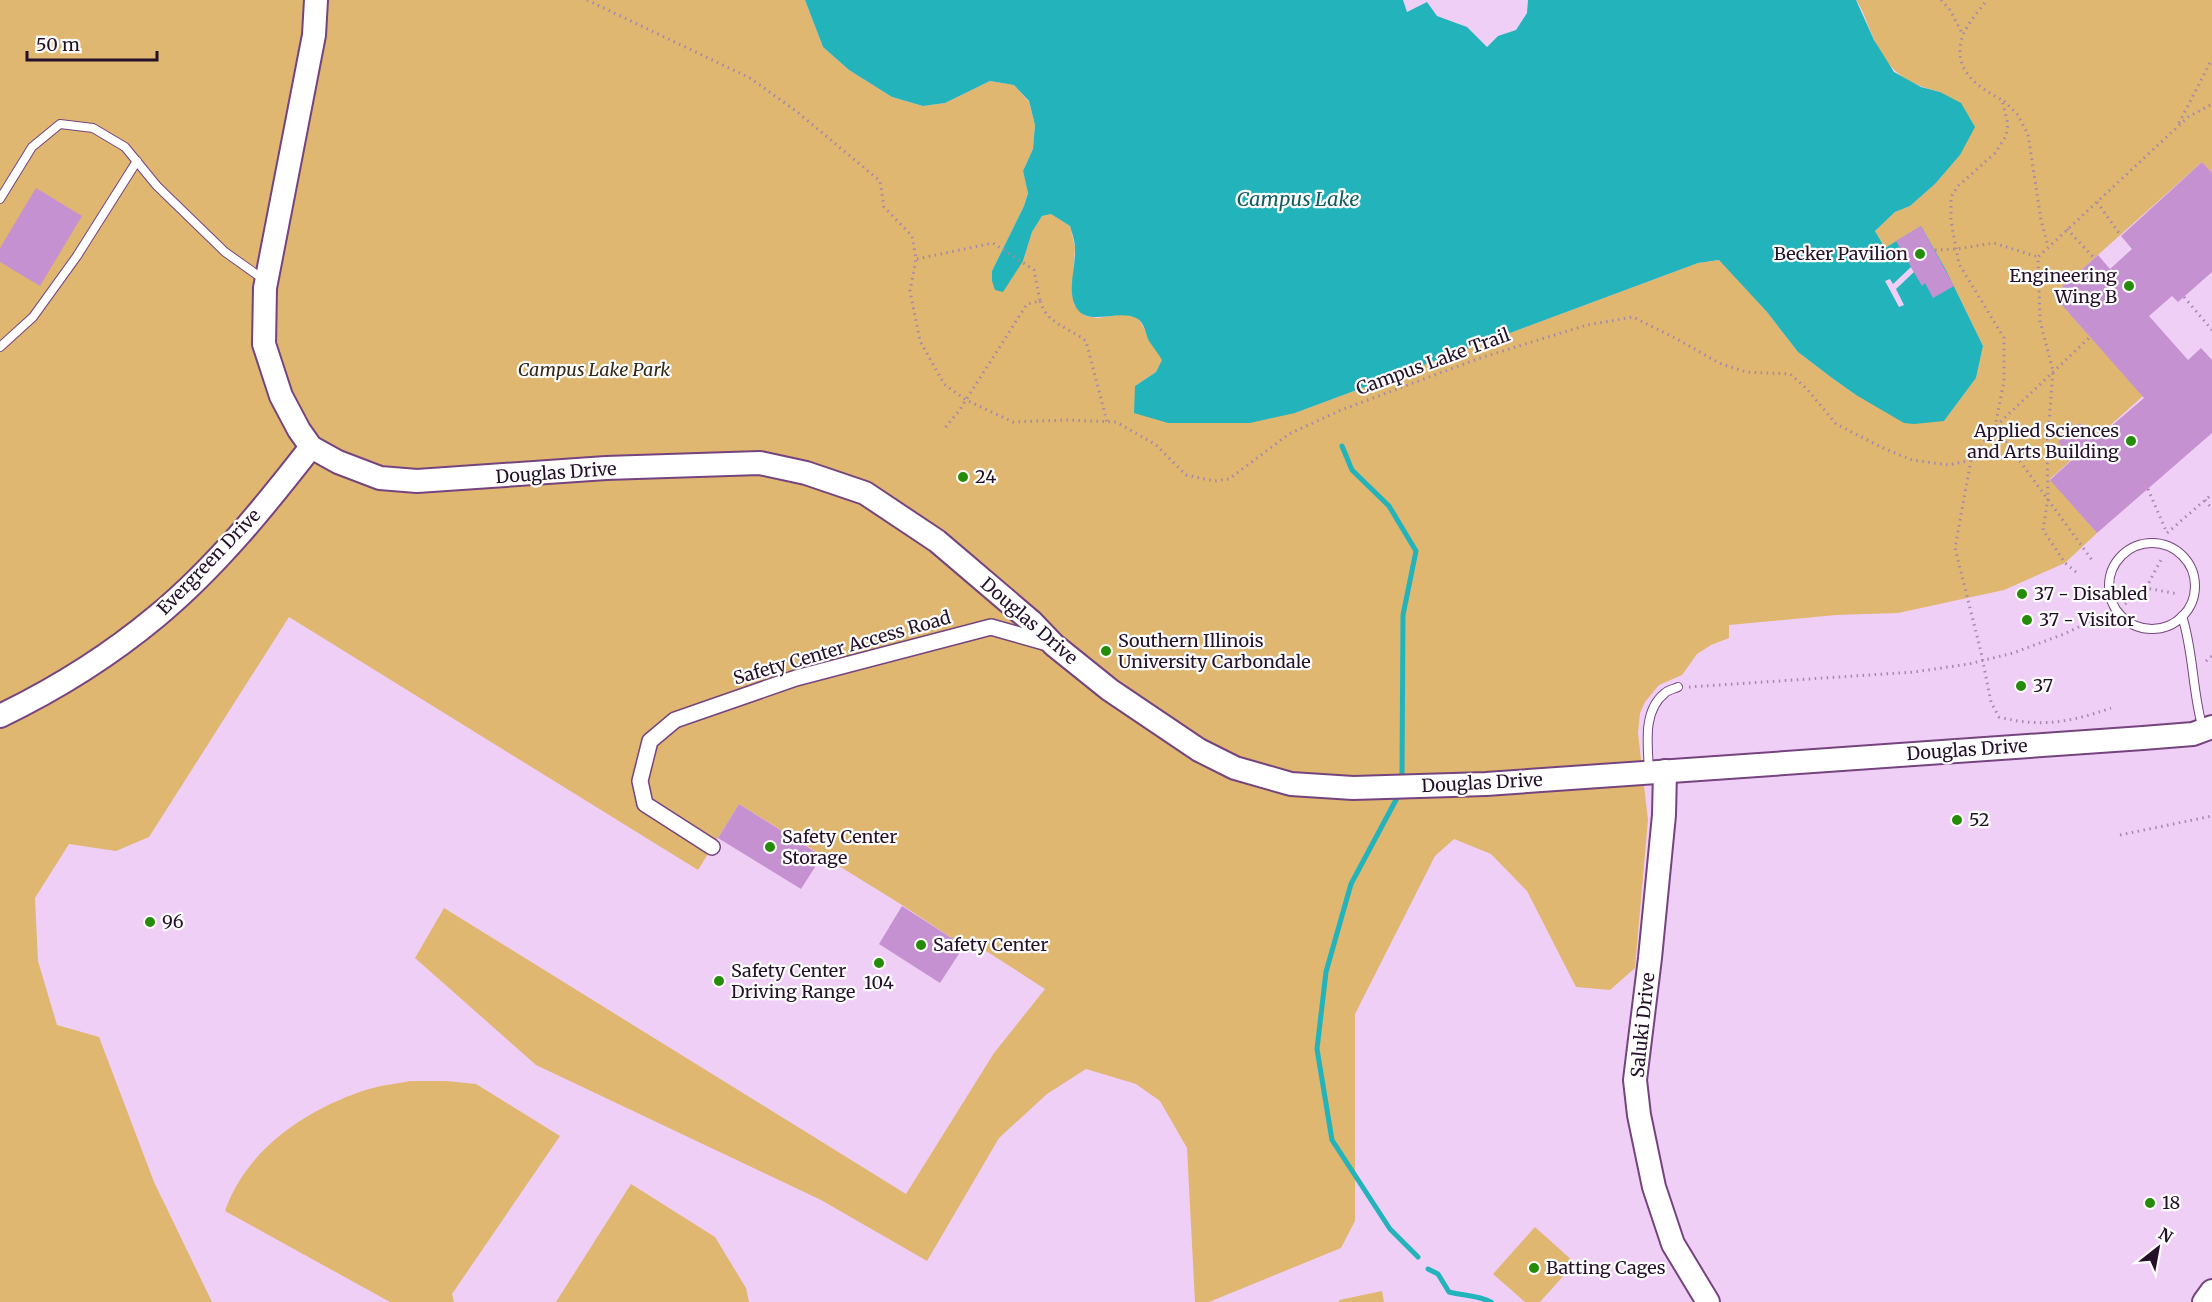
<svg xmlns="http://www.w3.org/2000/svg" width="2212" height="1302" viewBox="0 0 2212 1302" font-family="Merriweather,serif">
  <style>
    .green { fill: #dfb770 }
    .water { fill: #23b3bb }
    .pier { fill: #f0cff7 }
    .lines { fill: none; stroke-linecap: round; stroke-linejoin: round }
    .stream { stroke: #23b3bb; stroke-width: 5 }
    .building { fill: #c591d0 }
    .lane-casing { stroke: #75447e; stroke-width: 10 }
    .street-casing { stroke: #75447e; stroke-width: 18 }
    .secondary-casing { stroke: #75447e; stroke-width: 26 }
    .path { stroke: #a588ab; stroke-width: 3; stroke-dasharray: 1.5 4.5; stroke-linecap: butt }
    .lane { stroke: #fff; stroke-width: 8 }
    .street { stroke: #fff; stroke-width: 15 }
    .secondary { stroke: #fff; stroke-width: 22 }
    .poi-dot { fill: #248c08; stroke: #fdfdfd; stroke-width: 2 }
    .labels { text-anchor: middle; stroke-width: 4.5; stroke-linejoin: round; paint-order: stroke }
    .poi-label { font-size: 18px; fill: #241028; stroke: #fdfdfd; text-anchor: start }
    .street-label { font-size: 18px; fill: #241028; stroke: #fdfdfd }
    .park-label { font-size: 18px; font-style: italic; fill: #322815; stroke: #fdfdfd }
    .water-label { font-size: 20px; font-style: italic; fill: #125d61; stroke: #fdfdfd }
  </style>
  <rect width="100%" height="100%" fill="#f0cff7"/>
  <g class="green">
    <path d="M0,0H805L823,47L849,70L892,97L923,106L945,103L990,81L1014,85L1029,102L1035,125L1033,149L1023,171L1028,192L1024,206L992,271L1023,261L1032,232L1042,216L1051,214L1070,226L1075,247L1072,293L1075,306L1085,316L1098,318L1124,314L1138,318C1147,332 1153,346 1163,360L1156,372L1135,386L1295,413L1698,263L1720,260L1767,312L1798,352L1832,378L1856,395L1944,421L1976,378L1983,346L1946,270L1921,226L1885,248L1875,231L1895,212L1910,206L1935,184L1960,155L1940,92C1900,82 1886,68 1870,30C1866,20 1862,8 1856,0H2212V173L2202,162L2053,295L2143,396L2050,479L2097,533L2065,563L2004,590L1898,613L1836,615L1729,625V638L1711,645L1697,654L1682,675L1659,685L1645,702L1640,713L1638,733L1648,820L1635,968L1610,990L1576,987L1527,891L1491,854L1454,839L1435,856L1355,1014V1221L1341,1248L1209,1302H1195L1187,1148L1160,1101L1136,1084L1086,1069L1047,1094L999,1138L927,1261L821,1200L536,1065L415,958L444,908L906,1194L994,1053L1045,989L969,940L964,946L902,905L739,804L698,870L289,617L149,837L116,851L69,844L35,898L38,961L57,1025L99,1037L154,1182L212,1302H0Z"/>
    <path d="M410,1081H447L476,1084L560,1136L452,1294L454,1302H390L225,1211C246,1149 308,1108 369,1089C382,1085 396,1084 410,1081Z"/>
    <path d="M631,1184L715,1237L746,1288L749,1302H556Z"/>
    <path d="M1535,1227L1575,1263L1540,1302H1525L1493,1274Z"/>
    <path d="M1382,1291L1384,1302H1339V1300Z"/>
  </g>
  <path class="water" d="M805,0H1403L1407,12L1427,2L1437,16L1467,27L1487,47L1498,36L1516,30L1527,13L1528,0H1856L1874,40L1894,72L1921,87L1940,92L1961,103L1975,127L1960,155L1935,184L1910,206L1895,212L1875,231L1885,248L1921,226L1946,270L1983,346L1976,378L1944,421L1914,424L1904,423L1856,395L1832,378L1798,352L1767,312L1719,260L1698,263L1295,413L1250,423H1168L1134,413L1135,386L1156,372L1162,360C1158,353 1153,347 1149,341C1145,333 1145,322 1136,318C1117,308 1084,330 1074,303C1068,286 1076,266 1075,248C1075,241 1072,233 1070,226L1051,214L1042,216L1032,232L1023,261L1003,292L995,290L992,281V271L1024,206L1028,193L1023,171L1033,149L1035,125L1029,101L1014,85L990,81L945,103L923,106L892,97L849,70L823,47Z"/>
  <path class="pier" d="M1911,267L1914,272L1896,289L1904,305L1899,307L1885,281L1890,279L1893,284Z"/>
  <g class="lines">
    <g class="stream">
      <path d="M1342,446L1352,470L1389,506L1416,551L1403,615L1402,776"/>
      <path d="M1397,798L1351,884L1326,972L1317,1049L1332,1140L1390,1229L1418,1257"/>
      <path d="M1428,1269L1438,1274L1449,1292C1464,1296 1477,1295 1491,1302"/>
    </g>
  </g>
  <g class="building">
    <path d="M2202,162L2212,173V272L2178,302L2172,296L2149,316L2188,360L2201,348L2212,360V433L2097,533L2050,480L2073,459L2058,442L2080,423L2095,440L2144,398L2053,295L2098,255L2110,269L2132,249L2121,236Z"/>
    <path d="M36,188L82,216L40,286L0,262V248Z"/>
    <path d="M1921,226L1954,286L1933,298L1925,283L1922,286L1896,241Z"/>
    <path d="M739,804L822,856L801,889L718,838Z"/>
    <path d="M902,906L964,946L940,983L879,944Z"/>
  </g>
  <g class="lines">
    <g class="lane-casing">
      <g id="lane">
        <path d="M0,199L32,147L60,124L93,128L125,147L157,186L225,252L263,279"/>
        <path d="M0,347L33,317L77,256L137,161"/>
        <circle cx="2152" cy="586" r="43"/>
        <path d="M2182,616C2194,653 2192,692 2203,729"/>
        <path d="M1649,771C1648,746 1642,711 1665,693C1668,690 1674,689 1678,687"/>
      </g>
    </g>
    <g class="street-casing">
      <path id="street" d="M712,847L645,804L640,781L650,741L675,720L796,678L991,627L1051,644"/>
    </g>
    <g class="secondary-casing">
      <g id="secondary">
        <path d="M316,0L314,35L265,288L264,344L281,396L299,430L311,447L338,462L380,478L417,481L606,468L760,463L806,473L865,493L937,541L1032,622L1054,645L1110,690L1199,750L1235,768L1291,784L1353,788L1486,784L2143,738L2193,734L2212,727"/>
        <path d="M0,716C56,689 109,656 157,616C216,567 265,506 311,447"/>
        <path d="M1665,771L1664,815L1650,958L1635,1080L1639,1115L1654,1187L1673,1244L1708,1302"/>
        <path d="M2204,1302L2212,1291"/>
      </g>
    </g>
    <g class="path">
      <path d="M587,0L750,78L796,111L880,181L884,207L912,236L916,259L910,291L920,341L944,384L966,400L1013,422L1066,420L1116,422L1155,444L1186,475L1214,481L1229,479L1289,434L1341,410L1480,358L1587,325L1633,317L1677,339L1719,363L1746,372L1790,374L1807,389L1836,424L1883,448L1912,460L1949,465L1971,460L1995,427L2004,381V338L1959,264L1951,221V197L1958,186L1995,153L2006,136L2008,124L2002,100C1976,86 1951,69 1963,35C1968,23 1979,11 1987,0"/>
      <path d="M1941,0L1950,10L1963,35"/>
      <path d="M2004,101L2017,114L2028,134L2041,220L2048,246"/>
      <path d="M2179,123L2212,59"/>
      <path d="M2097,202L2121,236"/>
      <path d="M2067,229L2094,258"/>
      <path d="M1935,250L1956,249L1994,243L2038,257"/>
      <path d="M917,259L993,243L1034,270L1040,301L1027,304L959,411L944,429"/>
      <path d="M2184,297L2212,330"/>
      <path d="M1040,301C1047,324 1068,327 1086,341L1107,422"/>
      <path d="M1996,426L2090,337"/>
      <path d="M1995,427L2092,560"/>
      <path d="M1971,460L1955,548L1981,652L1991,702L1999,717C2041,728 2071,722 2111,708"/>
      <path d="M2148,489L2167,533L2212,494"/>
      <path d="M2205,500L2212,509"/>
      <path d="M2076,572L2065,563L2043,530L2048,498L2047,449L2053,371L2040,321L2038,257L2188,117L2212,104"/>
      <path d="M2146,588L2162,558"/>
      <path d="M2125,604L2146,588L2178,594"/>
      <path d="M2206,661L2212,656"/>
      <path d="M1689,687L1914,672L1969,664L2013,653L2064,634L2102,616"/>
      <path d="M2120,835L2212,816"/>
    </g>
    <use href="#lane" class="lane"/>
    <use href="#street" class="street"/>
    <use href="#secondary" class="secondary"/>
  </g>
  <g class="poi-dot">
    <circle cx="1920" cy="254" r="6"/>
    <circle cx="2129" cy="286" r="6"/>
    <circle cx="2131" cy="441" r="6"/>
    <circle cx="963" cy="477" r="6"/>
    <circle cx="2022" cy="594" r="6"/>
    <circle cx="2027" cy="620" r="6"/>
    <circle cx="1106" cy="651" r="6"/>
    <circle cx="2021" cy="686" r="6"/>
    <circle cx="1957" cy="820" r="6"/>
    <circle cx="770" cy="847" r="6"/>
    <circle cx="150" cy="922" r="6"/>
    <circle cx="921" cy="945" r="6"/>
    <circle cx="879" cy="963" r="6"/>
    <circle cx="719" cy="981" r="6"/>
    <circle cx="2150" cy="1203" r="6"/>
    <circle cx="1534" cy="1268" r="6"/>
  </g>
  <g class="labels">
    <g class="poi-label">
      <text x="1908" y="260" text-anchor="end">Becker Pavilion</text>
      <text x="2117" y="282" text-anchor="end">Engineering<tspan x="2117" dy="21">Wing B</tspan></text>
      <text x="2119" y="437" text-anchor="end">Applied Sciences<tspan x="2119" dy="21">and Arts Building</tspan></text>
      <text x="975" y="483">24</text>
      <text x="2034" y="600">37 - Disabled</text>
      <text x="2039" y="626">37 - Visitor</text>
      <text x="1118" y="647">Southern Illinois<tspan x="1118" dy="21">University Carbondale</tspan></text>
      <text x="2033" y="692">37</text>
      <text x="1969" y="826">52</text>
      <text x="782" y="843">Safety Center<tspan x="782" dy="21">Storage</tspan></text>
      <text x="162" y="928">96</text>
      <text x="933" y="951">Safety Center</text>
      <text x="731" y="977">Safety Center<tspan x="731" dy="21">Driving Range</tspan></text>
      <text x="879" y="989" text-anchor="middle">104</text>
      <text x="2162" y="1209">18</text>
      <text x="1546" y="1274">Batting Cages</text>
    </g>
    <g class="street-label">
      <text transform="translate(1433 362) rotate(-20)" y="6">Campus Lake Trail</text>
      <text transform="translate(556 473) rotate(-4)" y="6">Douglas Drive</text>
      <text transform="translate(209 562) rotate(-46)" y="6">Evergreen Drive</text>
      <text transform="translate(1029 621) rotate(41)" y="6">Douglas Drive</text>
      <text transform="translate(842 648) rotate(-16)" y="6">Safety Center Access Road</text>
      <text transform="translate(1967 750) rotate(-4)" y="6">Douglas Drive</text>
      <text transform="translate(1482 783) rotate(-3)" y="6">Douglas Drive</text>
      <text transform="translate(1643 1025) rotate(-84)" y="6">Saluki Drive</text>
    </g>
    <g class="park-label">
      <text x="594" y="376">Campus Lake Park</text>
    </g>
    <g class="water-label">
      <text x="1298" y="206">Campus Lake</text>
    </g>
  </g>
  <g transform="translate(2158 1248) rotate(31)" stroke="#fdfdfd" stroke-width="4.5" paint-order="stroke">
  <path d="M0-4.5L10 22L0 15L-10 22Z" fill="#241028"/>
  <text y="-9" font-size="16" font-weight="bold" text-anchor="middle" fill="#241028">N</text>
  </g>
  <path d="M27 51v9h130v-9" fill="none" stroke="#241028" stroke-width="3"/>
  <text x="36" y="51" font-size="18" fill="#241028" stroke="#fdfdfd" stroke-width="4.5" paint-order="stroke">50 m</text>
</svg>
